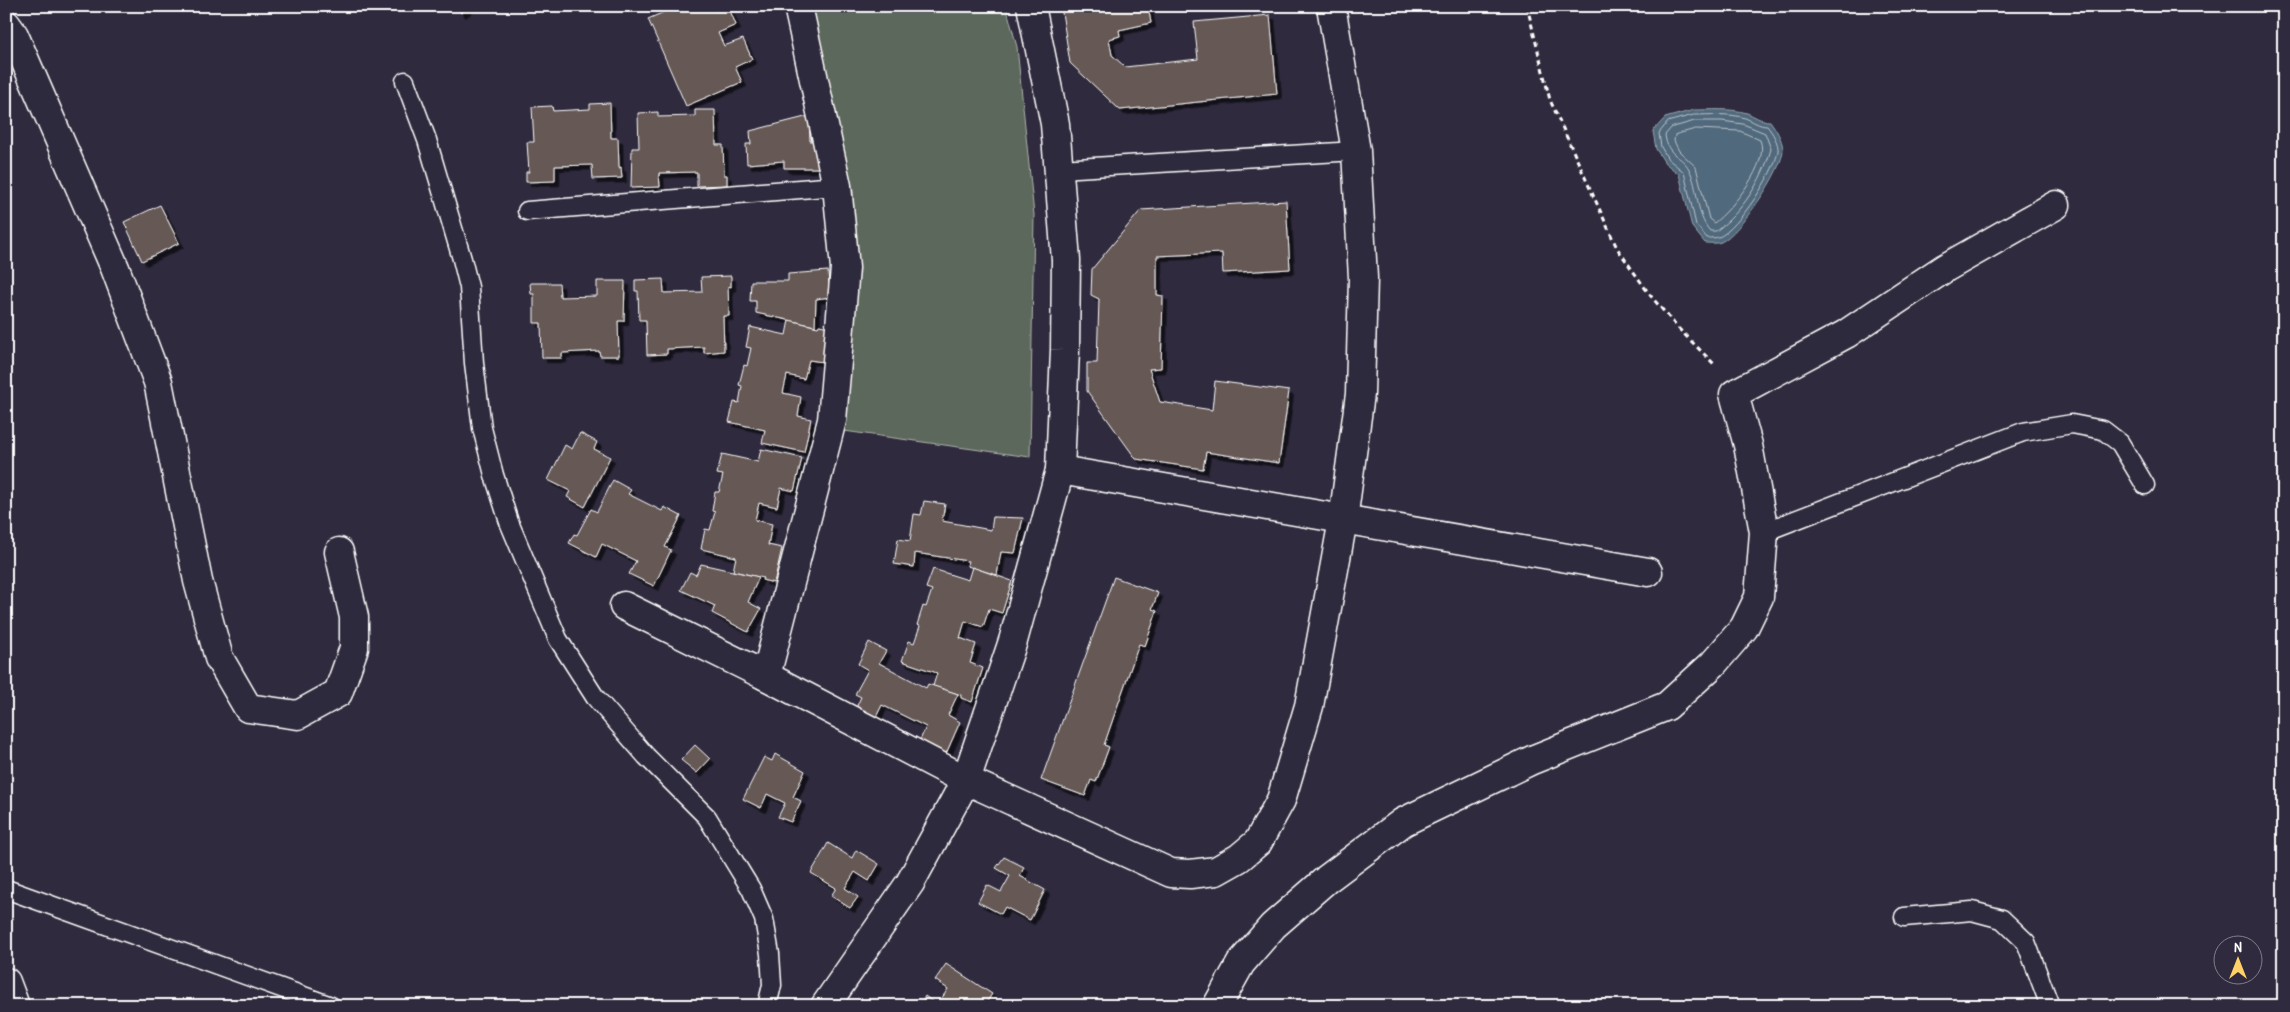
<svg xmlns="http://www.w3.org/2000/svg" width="2290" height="1012" viewBox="0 0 2290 1012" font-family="'Patrick Hand',sans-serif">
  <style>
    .green { fill: #5d685d; stroke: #aeb4ae }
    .water { fill: #51697c; stroke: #97a5b0 }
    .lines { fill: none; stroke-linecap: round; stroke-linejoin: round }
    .shore { stroke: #b9c3cb; stroke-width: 1 }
    .building { fill: #655854; stroke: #fff; filter: url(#shadow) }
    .lane-casing { stroke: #fff; stroke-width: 21 }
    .street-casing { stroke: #fff; stroke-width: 31 }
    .path { stroke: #fff; stroke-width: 3; stroke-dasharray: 5 4; stroke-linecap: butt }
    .lane { stroke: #2f2a3d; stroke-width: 18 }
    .street { stroke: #2f2a3d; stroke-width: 28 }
  </style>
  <defs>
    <filter id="shadow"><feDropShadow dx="4.5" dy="4.5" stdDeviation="0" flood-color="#0009"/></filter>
  </defs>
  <rect width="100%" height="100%" fill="#2f2a3d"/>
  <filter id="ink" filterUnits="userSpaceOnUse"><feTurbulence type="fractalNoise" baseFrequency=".02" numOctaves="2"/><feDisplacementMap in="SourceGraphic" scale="10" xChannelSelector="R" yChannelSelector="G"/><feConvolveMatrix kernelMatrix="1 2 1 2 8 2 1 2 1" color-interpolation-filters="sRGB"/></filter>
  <g filter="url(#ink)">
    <path class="green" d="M810,6H1006L1017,47L1034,215L1030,457L844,431L857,290L853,191Z"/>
    <path class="water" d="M1694,110C1711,110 1730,108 1747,113C1755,116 1760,121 1770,121C1776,129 1782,139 1783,149C1784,169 1739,234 1721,242C1717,244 1710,243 1705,243L1692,227L1679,174L1665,163L1656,149L1653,131L1665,118Z"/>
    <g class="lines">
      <g class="shore">
        <path d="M1694,115C1710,115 1730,113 1745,118C1753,121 1759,126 1767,126C1772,132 1779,143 1778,151C1775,172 1738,229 1719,237C1716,238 1710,238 1707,238L1696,225L1684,172L1668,159L1661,147L1659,133L1668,122Z"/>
        <path d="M1695,121H1722L1743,124L1765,133L1771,149C1762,181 1742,212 1716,231H1710C1695,214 1699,188 1689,169C1681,154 1668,158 1665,135L1671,128Z"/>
        <path d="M1696,129L1740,131L1760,140C1770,163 1732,209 1714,223L1709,219L1696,167L1679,151L1674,141L1675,135Z"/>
      </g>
    </g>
    <g class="building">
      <path d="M457,6H470L461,13Z"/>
      <path d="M678,6H713L715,11L728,6L736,25L718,33L724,46L743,39L752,59L735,67L742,82L686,106L648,19Z"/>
      <path d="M1061,6H1148L1151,23L1119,30L1120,36L1109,39L1112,55L1125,67L1198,59L1194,22L1270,15L1277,94L1120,110L1070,63Z"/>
      <path d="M610,103L611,138H618L619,168L621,167L622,178L593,179L592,165L555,166V181L526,182V172H529L527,142H534L532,107L552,106L553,111L590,109V104Z"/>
      <path d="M695,110H715L716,145H723L724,175H727V185L697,186V172L659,173L660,187L631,188L632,148H639L638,113L658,112V117L695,116Z"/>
      <path d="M809,116L810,141H825L826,168H784V161L747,164L746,144H751L750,131Z"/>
      <path d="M1286,201L1290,269L1223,273L1222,253L1157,256V295L1163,296L1161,368L1149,369L1160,402L1212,410L1215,381L1289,391L1279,463L1206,452L1203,469L1136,459L1087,391V363H1097L1099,299L1091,295L1092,269L1141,210Z"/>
      <path d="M160,205L179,243L142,261L124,222Z"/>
      <path d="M828,271L830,297L816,299L815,326L756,313V301H750L751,281H788V274Z"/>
      <path d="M731,276V287L728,286L729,316H723L724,351L704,353V347L667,349V354L647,355L646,320H639L638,291H635V280L663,279L664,293L702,292L701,277Z"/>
      <path d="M597,281H625L624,321H618L619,356H600L599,351L562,353V358H542L541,323H534V294H531L530,283H559L560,297L597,296Z"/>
      <path d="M789,320L818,327L819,325L830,327L823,362L809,360L804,379L787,375L783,393L801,397L798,416L811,419L804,452L762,443L765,430L729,422L734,402L739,403L742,386L739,385L744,365L747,366L751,348L746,347L750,327L786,335Z"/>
      <path d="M580,433L597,442L594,449L610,457L585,507L567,497L570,491L548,480L565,445L572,449Z"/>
      <path d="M761,449L802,458L794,491L781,488L777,507L759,503L755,520L772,524L768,545L782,548L774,583L762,580L763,578L733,571L736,557L701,549L705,529L710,530L715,512L712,511L715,492H719L723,475L717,474L722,454L758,462Z"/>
      <path d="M613,480L631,490L628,494L662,511L664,507L681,516L665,547L671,550L654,586L629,574L636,561L602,544L596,557L569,543L574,534L577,535L591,509L597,512Z"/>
      <path d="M924,501L945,504L942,521L991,530L993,517L1023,518L1015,553L1001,552L997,575L967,566L968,561L915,553L914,567L894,564L898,539L910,541L914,514L921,515Z"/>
      <path d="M701,564L759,577L748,602L761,609L748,632L712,613L715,606L681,590L690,572L696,575Z"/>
      <path d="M972,567L1012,581L1002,613L989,609L983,627L965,621L960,638L976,644L970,663L983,668L972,702L961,698V695L933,686L937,673L902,661L909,641L914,643L920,626L917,625L923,606L926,607L932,590L926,588L933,569L968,580Z"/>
      <path d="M1114,577L1158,593L1152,609L1157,611L1145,646L1139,644L1104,745L1109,747L1096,782L1091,780L1085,796L1041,780Z"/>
      <path d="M869,642L886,651L879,663L926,688L928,684L958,694L948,715L960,722L945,756L920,740L926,727L882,705L874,721L855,710L861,697L855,694L868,670L858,664Z"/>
      <path d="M695,745L710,759L697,773L681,760Z"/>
      <path d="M775,754L805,771L793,797L801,801L791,822L778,817L785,803L767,794L761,808L743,799L764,757L772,761Z"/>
      <path d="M828,843L852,858L856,850L879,864L869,881L855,872L845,888L858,897L850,908L831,896L836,888L811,873Z"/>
      <path d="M1004,857L1024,867L1020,876L1045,890L1030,920L1005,907L1001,914L978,902L987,885L1001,892L1010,876L996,868Z"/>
      <path d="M946,964L992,994L984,1006H919L925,996L937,1005L948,989L935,980Z"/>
    </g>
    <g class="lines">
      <g class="lane-casing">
        <g id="lane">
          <path d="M405,81L427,140L462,259L469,287L474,363L482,428L494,475L509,522L558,639L595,697L646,756L707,817L751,889L764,919L770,954L772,985L767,1006"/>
          <path d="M1060,169L1356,151"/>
          <path d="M527,211L837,186"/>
          <path d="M1764,532L2023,432L2072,424L2103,430L2120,443L2145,485"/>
          <path d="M6,889L331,1006"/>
          <path d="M1904,917L1972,911L2002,919L2026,942L2050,1006"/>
        </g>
      </g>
      <g class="street-casing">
        <g id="street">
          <path d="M6,24L14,35L115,268L158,382L198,581L219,658L248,708L298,715L338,693L354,648V617L339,552"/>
          <path d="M1060,470L1648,572"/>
          <path d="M624,606L766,676L966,780L1171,873L1190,874L1216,871L1239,858L1258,842L1281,800L1309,706L1343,520L1360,394L1363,278L1356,151L1331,6"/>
          <path d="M766,676L832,420L845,268L837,186L798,6"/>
          <path d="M6,982L15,1006"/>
          <path d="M825,1006L910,883L966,780L1013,641L1060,470L1065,350L1066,260L1055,124L1031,6"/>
          <path d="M1217,1006L1241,963L1273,926L1327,879L1403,822L1532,760L1667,706L1713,664L1744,628L1759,597L1764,532L1748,445L1734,394L1846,334L1945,268L2056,205"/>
        </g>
      </g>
      <path class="path" d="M1527,6L1550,100L1617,248L1650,295L1678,328L1716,366"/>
      <use href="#lane" class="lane"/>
      <use href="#street" class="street"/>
    </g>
  </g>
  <rect width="2290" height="1012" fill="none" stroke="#2f2a3d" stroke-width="25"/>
  <rect x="12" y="12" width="2265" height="987" fill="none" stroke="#fff" stroke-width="2" filter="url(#ink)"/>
  <g transform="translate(2238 960)"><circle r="24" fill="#2f2a3d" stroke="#827f8b"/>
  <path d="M0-4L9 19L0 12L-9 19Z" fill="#ffd166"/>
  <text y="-8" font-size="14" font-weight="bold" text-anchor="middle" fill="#ffffff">N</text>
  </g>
</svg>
